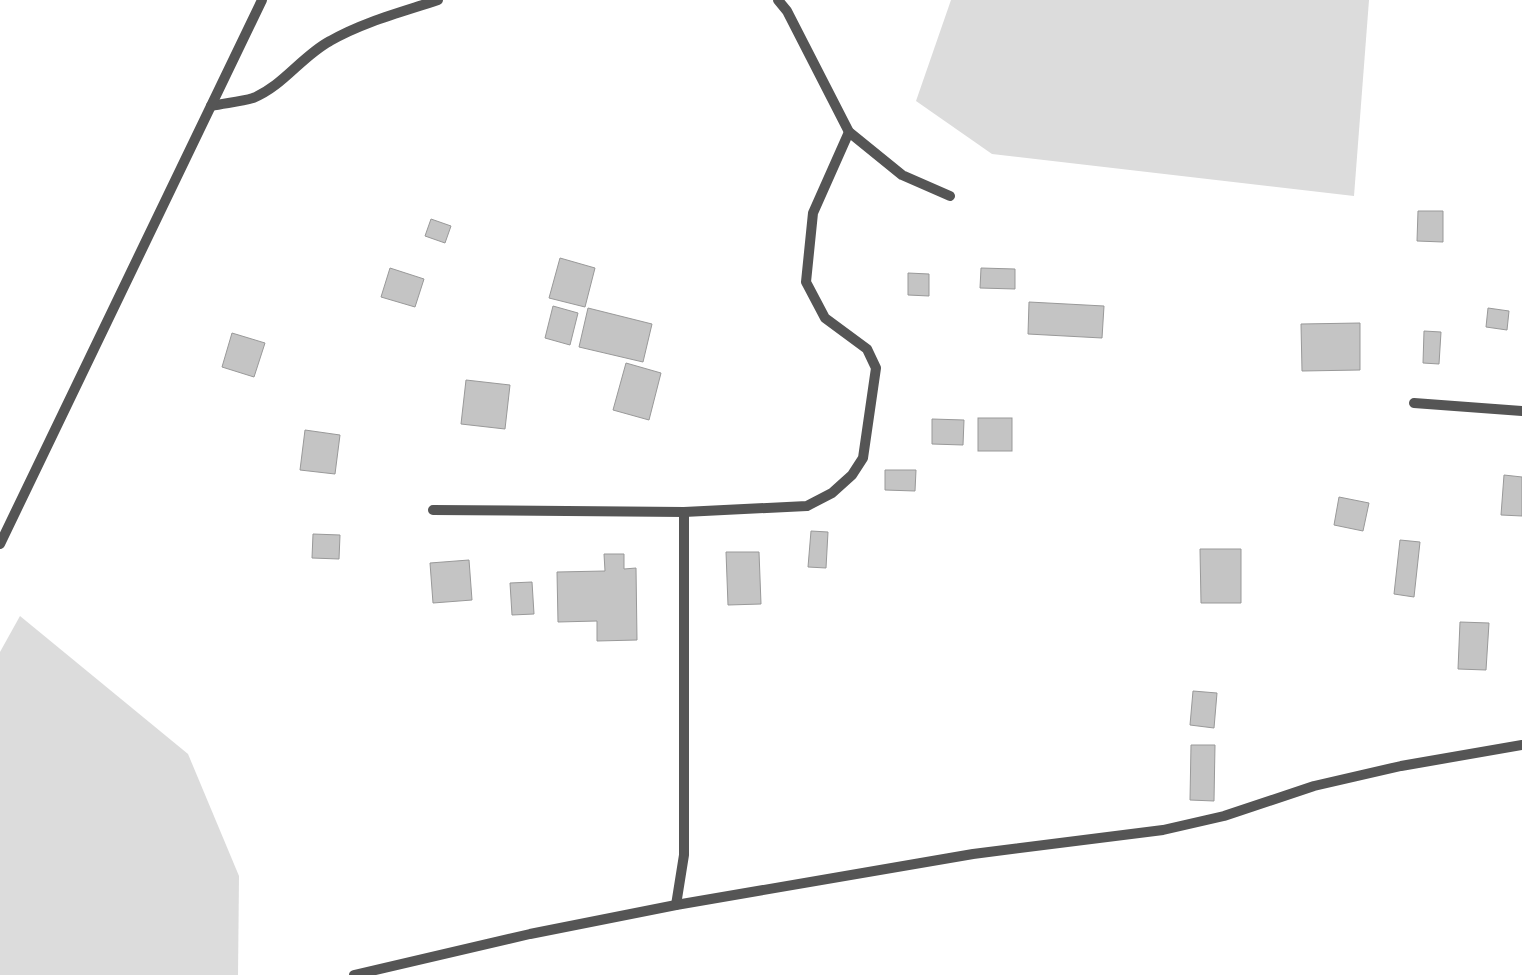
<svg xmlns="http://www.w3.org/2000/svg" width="1522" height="975" viewBox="0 0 1522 975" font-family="'PT Sans Narrow',sans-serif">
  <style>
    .green { fill: #dcdcdc }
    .building { fill: #c4c4c4; stroke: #999 }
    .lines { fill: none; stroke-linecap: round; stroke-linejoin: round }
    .service { stroke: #555; stroke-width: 10 }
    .minor { stroke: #555; stroke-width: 10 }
    .tertiary { stroke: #555; stroke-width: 10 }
  </style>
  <rect width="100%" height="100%" fill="#fff"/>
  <g class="green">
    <path d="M951,0H1369L1354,196L992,154L916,101Z"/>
    <path d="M20,616L188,754L239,876L238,975H0V652Z"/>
  </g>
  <g class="building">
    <path d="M1418,211H1443V242L1417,241Z"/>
    <path d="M431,219L451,226L445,243L425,236Z"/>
    <path d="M560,258L595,268L585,307L549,298Z"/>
    <path d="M390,268L424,279L415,307L381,297Z"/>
    <path d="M981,268L1015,269V289L980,288Z"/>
    <path d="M908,273L929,274V296L908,295Z"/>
    <path d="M1029,302L1104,306L1102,338L1028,334Z"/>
    <path d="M553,306L578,313L570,345L545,338Z"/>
    <path d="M588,308L652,324L643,362L579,347Z"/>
    <path d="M1488,308L1509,311L1507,330L1486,327Z"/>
    <path d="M1360,323V370L1302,371L1301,324Z"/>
    <path d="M1424,331L1441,332L1439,364L1423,363Z"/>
    <path d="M232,333L265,343L254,377L222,367Z"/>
    <path d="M626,363L661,373L649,420L613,410Z"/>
    <path d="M466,380L510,385L505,429L461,424Z"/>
    <rect x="978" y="418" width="34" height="33"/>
    <path d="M932,419L964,420L963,445L932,444Z"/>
    <path d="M305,430L340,435L335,474L300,470Z"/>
    <path d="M885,470H916L915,491L885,490Z"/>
    <path d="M1504,475L1522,477V516L1501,515Z"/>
    <path d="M1339,497L1369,503L1363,531L1334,525Z"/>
    <path d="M811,531L828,532L826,568L808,567Z"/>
    <path d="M313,534L340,535L339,559L312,558Z"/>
    <path d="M1400,540L1420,542L1414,597L1394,594Z"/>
    <path d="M1200,549H1241V603H1201Z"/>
    <path d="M726,552H759L761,604L728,605Z"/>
    <path d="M604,554H624V569L636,568L637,640L597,641V621L558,622L557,572L605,571Z"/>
    <path d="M469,560L472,600L433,603L430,563Z"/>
    <path d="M532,582L534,614L512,615L510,583Z"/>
    <path d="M1460,622L1489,623L1486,670L1458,669Z"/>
    <path d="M1193,691L1217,693L1214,728L1190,725Z"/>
    <path d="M1191,745H1215L1214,801L1190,800Z"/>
  </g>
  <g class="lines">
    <g class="service">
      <path d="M778,0L787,11L849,132L902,175L950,196"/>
      <path d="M211,106C224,103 240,102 253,98C283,86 302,56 330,41C363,22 402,12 438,0"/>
      <path d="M1414,403L1522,411"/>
      <path d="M433,510L684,512L807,506L832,493L852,475L863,458L876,368L867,349L825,318L806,282L813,213L849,132"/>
      <path d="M676,905L684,855V512"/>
    </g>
    <path class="minor" d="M354,975L530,934L676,905L973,854L1163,830L1224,816L1314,786L1401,766L1522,745"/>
    <path class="tertiary" d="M0,544L262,0"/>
  </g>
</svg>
